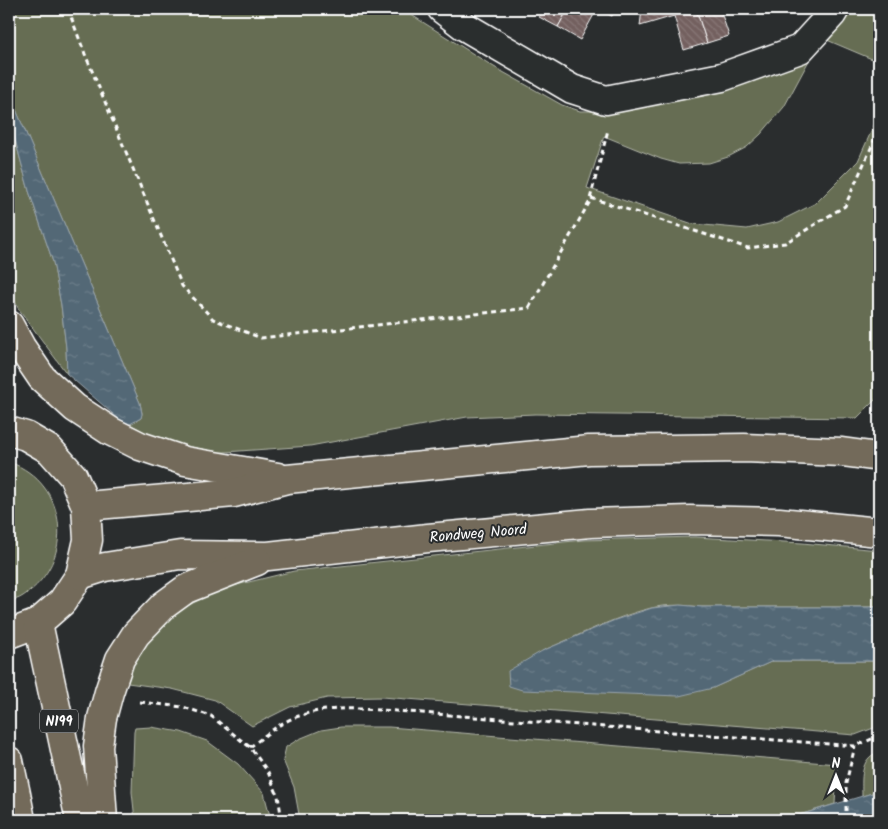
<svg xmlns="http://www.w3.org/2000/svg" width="888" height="829" viewBox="0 0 888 829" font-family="Kalam,sans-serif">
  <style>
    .grass { fill: #666d53; stroke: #b2b6a9 }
    .water { fill: url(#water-ripples); stroke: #98a4ad }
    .building { fill: url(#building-back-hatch); stroke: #fff }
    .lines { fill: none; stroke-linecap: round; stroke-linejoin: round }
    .street-casing { stroke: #fff; stroke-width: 31 }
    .primary-casing { stroke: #fff; stroke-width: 31 }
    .path { stroke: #fff; stroke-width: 3; stroke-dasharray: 5 4; stroke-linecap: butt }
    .street { stroke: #2a2d2e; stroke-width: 28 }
    .primary { stroke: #736b5a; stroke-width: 28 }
    .labels { text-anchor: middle; stroke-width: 4; stroke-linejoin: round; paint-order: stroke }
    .shield { fill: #2a2d2e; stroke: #bfc0c0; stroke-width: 1 }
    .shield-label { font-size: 14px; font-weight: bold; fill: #fff }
    .street-label { font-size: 15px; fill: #fff; stroke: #2a2d2e }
  </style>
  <defs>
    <pattern id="water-ripples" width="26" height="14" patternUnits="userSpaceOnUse" patternTransform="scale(1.25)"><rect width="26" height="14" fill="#536876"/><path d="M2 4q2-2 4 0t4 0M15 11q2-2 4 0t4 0" fill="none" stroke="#6d7f8b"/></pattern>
    <pattern id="building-back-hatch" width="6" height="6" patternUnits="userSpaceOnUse" patternTransform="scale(1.25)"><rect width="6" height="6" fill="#73605f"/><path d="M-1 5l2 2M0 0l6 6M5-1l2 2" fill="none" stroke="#887877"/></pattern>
  </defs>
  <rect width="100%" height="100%" fill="#2a2d2e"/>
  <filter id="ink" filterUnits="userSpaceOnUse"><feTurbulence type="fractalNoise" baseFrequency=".02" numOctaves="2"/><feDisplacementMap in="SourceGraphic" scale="10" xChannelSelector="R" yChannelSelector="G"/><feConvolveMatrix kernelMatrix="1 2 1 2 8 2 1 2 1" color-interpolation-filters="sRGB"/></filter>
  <g filter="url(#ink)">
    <g class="grass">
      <path d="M9,9H402L494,67L562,105L580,111H598L813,53L784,107L761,134L747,147L728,157L709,163L679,164L661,159L604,136L587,188L693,224L747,229L778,222L816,203L858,161L879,114V396L857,418L535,414L467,417L310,446L211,453L173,448L130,424L141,418L142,413L140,403L9,93Z"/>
      <path d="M846,9H879V62L827,40Z"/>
      <path d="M9,123L14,136L29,191L53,262L61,305L66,348L67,374L18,308L9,289Z"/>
      <path d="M9,462C69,483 76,562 23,596C19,599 13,600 9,602Z"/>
      <path d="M695,537L802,543L879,550V607H702C685,605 668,604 651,608C614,617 578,636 542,651L713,688L773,661H879V726L855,735L382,697L327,698L290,707L252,726L215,700L172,689L120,682L139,648L168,616L220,589L294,571L583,540Z"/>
      <path d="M151,727L181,732L207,741L238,764L264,793L271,820H135L132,792L134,732L135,728Z"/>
      <path d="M341,727H389L837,764L835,804L783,820H300L294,787L283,760L286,747L299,739L321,730Z"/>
      <path d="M879,752V791L862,796C862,780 859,758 879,752Z"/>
    </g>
    <g class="water">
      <path d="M9,93L140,403L142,414L141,418L130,424L120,420L67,374L66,348L61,305L53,262L29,191L14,136L9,123Z"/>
      <path d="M680,605L702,607H879V661H773L713,688L679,696L522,690L509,686L508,671L542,651L615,620L652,608Z"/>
      <path d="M879,791V820L863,818L856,820H783Z"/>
    </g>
    <g class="building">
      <path d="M543,9H568L558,27L539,17Z"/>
      <path d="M568,9H597L580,40L558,27Z"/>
      <path d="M598,9H616L612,16Z"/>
      <path d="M642,9H696L707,43L684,50L674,16L640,26Z"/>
      <path d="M696,9H720L729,36L707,43Z"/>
    </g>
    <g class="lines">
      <g class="street-casing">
        <path id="street" d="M442,9L464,26L572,89L606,100L722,77L800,49L832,14L835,9"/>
      </g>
      <g class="primary-casing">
        <g id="primary">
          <path d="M9,325L21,347L42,378L75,408L110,431L140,446L185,461L278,477"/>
          <path d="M9,431L26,436L50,450L73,476L86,506L88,540L80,575L62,602L38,623L9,634"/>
          <path d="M86,506L234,493L287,479L589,450L744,448L842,452L879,457"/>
          <path d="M80,575L105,567L180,555L268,556L428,538L590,523L690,520L779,522L879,532"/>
          <path d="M38,623L80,820"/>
          <path d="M9,761L16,794L21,820"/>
          <path d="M103,820L98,746L102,718L109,692L120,659L136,634L164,605L186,589L257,561"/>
        </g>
      </g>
      <g class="path">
        <path d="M68,9L85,54L182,286L213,319L261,338L529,308L589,203L608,130"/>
        <path d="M591,198L748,248L785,243L845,206L879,130"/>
        <path d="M140,702L183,707L211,716L242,741L250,747L268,772L278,796L282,820"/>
        <path d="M250,747C261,739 273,728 285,722C319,704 359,709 396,711L855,746L879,736"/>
        <path d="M846,820V783L855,746"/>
      </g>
      <use href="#street" class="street"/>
      <use href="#primary" class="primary"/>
    </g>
  </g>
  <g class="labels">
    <rect class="shield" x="40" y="709.5" width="38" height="23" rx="4"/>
    <g class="shield-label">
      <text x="59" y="726">N199</text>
    </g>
    <g class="street-label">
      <text transform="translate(478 533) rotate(-5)" y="5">Rondweg Noord</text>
    </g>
  </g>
  <rect width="888" height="829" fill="none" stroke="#2a2d2e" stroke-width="30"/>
  <rect x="15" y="15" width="858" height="799" fill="none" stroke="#fff" stroke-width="2" filter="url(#ink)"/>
  <g transform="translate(836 776)" stroke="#2a2d2e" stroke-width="4" paint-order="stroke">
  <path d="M0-4L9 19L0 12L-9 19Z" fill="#ffffff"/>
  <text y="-8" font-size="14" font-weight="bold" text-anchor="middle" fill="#ffffff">N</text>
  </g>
</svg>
